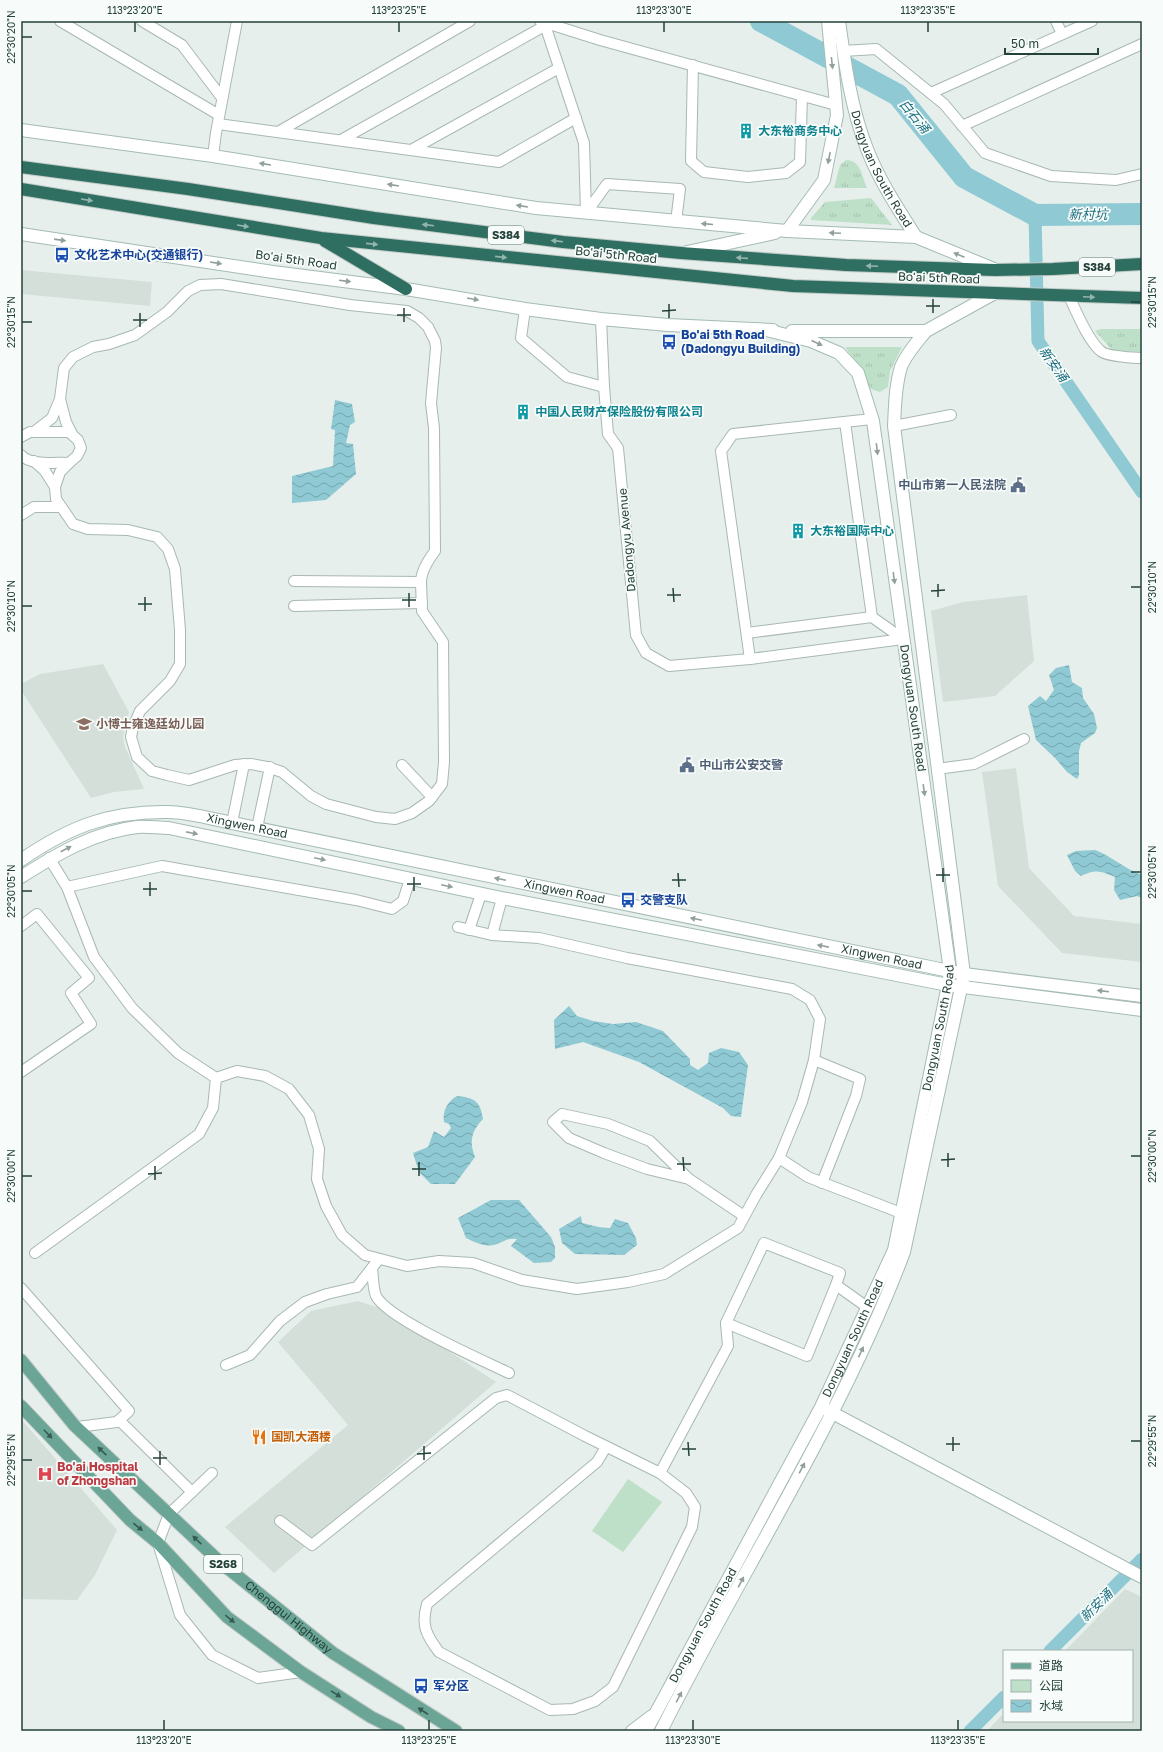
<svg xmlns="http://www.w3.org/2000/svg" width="1163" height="1752" viewBox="0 0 1163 1752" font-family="'Golos Text','Noto Sans SC',sans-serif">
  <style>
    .built { fill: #d4dfda }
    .grass { fill: url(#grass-tufts) }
    .park { fill: #bfe0c8 }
    .water { fill: url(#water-waves) }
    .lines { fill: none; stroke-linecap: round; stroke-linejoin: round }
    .canal { stroke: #8ec9d4; stroke-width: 13 }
    .river { stroke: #8ec9d4; stroke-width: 22 }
    .street-casing { stroke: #a8b8b2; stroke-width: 12 }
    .secondary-casing { stroke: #a4bbb3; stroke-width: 14 }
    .primary-casing { stroke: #c2cac8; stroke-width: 14 }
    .highway-casing { stroke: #c2cac8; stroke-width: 14 }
    .street { stroke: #fff; stroke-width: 10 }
    .secondary { stroke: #fff; stroke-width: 12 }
    .primary { stroke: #6aa596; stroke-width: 12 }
    .highway { stroke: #2f6f62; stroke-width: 12 }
    .oneway { fill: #92a09c }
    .oneway2 { fill: #93b5ae }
    .oneway3 { fill: #365b51 }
    .ticks { fill: none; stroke: #24423a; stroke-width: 1.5 }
    .labels { text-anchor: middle; stroke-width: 3.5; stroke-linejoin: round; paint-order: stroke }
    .shield { fill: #f7fbf9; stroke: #637a73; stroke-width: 1 }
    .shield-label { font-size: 11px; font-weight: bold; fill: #24423a }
    .culture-label { font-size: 12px; font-weight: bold; fill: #0d838f; stroke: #f7fbf9; text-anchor: start }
    .street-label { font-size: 12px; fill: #24423a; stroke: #f7fbf9 }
    .transit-label { font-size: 12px; font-weight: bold; fill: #164399; stroke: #f7fbf9; text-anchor: start }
    .service-label { font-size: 12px; font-weight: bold; fill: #4e5e75; stroke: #f7fbf9; text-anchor: end }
    .education-label { font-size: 12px; font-weight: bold; fill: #785e54; stroke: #f7fbf9; text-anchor: start }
    .food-label { font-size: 12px; font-weight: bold; fill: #c56008; stroke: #f7fbf9; text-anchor: start }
    .health-label { font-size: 12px; font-weight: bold; fill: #be3a42; stroke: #f7fbf9; text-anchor: start }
    .water-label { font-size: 13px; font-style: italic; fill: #1c6f80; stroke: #f7fbf9 }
    .neatline { fill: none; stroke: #24423a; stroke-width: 1.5 }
    .ticks-label { font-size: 10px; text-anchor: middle; fill: #24423a }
  </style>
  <defs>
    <pattern id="grass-tufts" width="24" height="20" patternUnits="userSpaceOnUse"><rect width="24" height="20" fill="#bfe0c8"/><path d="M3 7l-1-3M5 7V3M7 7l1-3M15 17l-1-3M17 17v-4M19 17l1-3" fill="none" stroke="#a4c1ad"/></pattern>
    <pattern id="water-waves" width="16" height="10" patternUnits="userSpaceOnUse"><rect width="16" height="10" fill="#8ec9d4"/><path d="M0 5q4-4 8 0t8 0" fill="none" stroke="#74a5ad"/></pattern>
  </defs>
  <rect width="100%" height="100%" fill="#e6efeb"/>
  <g class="built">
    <path d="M21,270L152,282L150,306L21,294Z"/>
    <path d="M1027,595L1034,661L995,696L943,702L931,611L963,602Z"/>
    <path d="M103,664L129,712L123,737L125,747L144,789L114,792L91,798L21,690V684L40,674Z"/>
    <path d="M1016,768L1029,868L1074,916L1142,924V962L1062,953L998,886L982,772Z"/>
    <path d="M358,1301L386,1310L496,1382L274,1573L225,1527L348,1425L278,1342L311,1311Z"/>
    <path d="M21,1419L117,1530L95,1575L77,1600L21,1599Z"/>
    <path d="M1125,1589L1142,1597V1731H987L1004,1713V1721H1132V1651H1065Z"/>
  </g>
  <g class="grass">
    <path d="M846,160C861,160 862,177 867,188H834L840,165Z"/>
    <path d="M871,198L892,225L811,220V218L825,202Z"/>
    <path d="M1101,329H1142V352L1113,351L1095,331Z"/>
    <path d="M845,347H902L890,371L888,387L880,392L871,389L853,358Z"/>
  </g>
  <path class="park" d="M628,1479L662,1502L623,1552L592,1531Z"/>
  <g class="water">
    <path d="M335,400L352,404L355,422L350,425L346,443L353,444L356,474L326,500L292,503V476L333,466L335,430L331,429Z"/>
    <path d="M1069,665L1072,682L1082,688L1083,698L1094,714L1097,728L1095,733L1081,743L1079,751V775L1077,779L1067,772L1055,758L1036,740L1028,706L1040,696L1046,701L1054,690L1049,675L1056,668Z"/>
    <path d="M1095,850C1111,856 1125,869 1142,875V898L1137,896L1120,900L1114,890L1115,877C1100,871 1096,869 1081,876L1075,871L1067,855L1076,851Z"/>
    <path d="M569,1006L577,1016L593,1021L613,1024L636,1022L663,1031L690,1059V1065L698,1070L708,1063L709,1053L721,1048L739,1052L748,1065L741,1117L731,1116L723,1108L639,1062L583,1042L555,1049L554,1020Z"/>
    <path d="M457,1096C475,1098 480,1101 483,1119C471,1131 469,1142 475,1157L455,1184H431L419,1172L413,1153L428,1147L434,1131L444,1137L451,1128L449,1124L444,1122C442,1111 448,1101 457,1096Z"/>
    <path d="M491,1200H519L551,1237L555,1247V1258L551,1262L534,1263L511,1246L517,1239C507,1238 507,1240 499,1243C487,1249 477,1243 466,1238L458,1218Z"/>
    <path d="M581,1216L582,1223C592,1225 599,1228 610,1228L615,1219L628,1223L636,1238L637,1245L624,1255L575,1254L562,1243L559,1229Z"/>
  </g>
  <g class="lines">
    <g class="canal">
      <path d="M1035,215L1038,341L1142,492"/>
      <path d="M1050,1651L1142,1559"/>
      <path d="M970,1731L1004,1697"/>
    </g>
    <path class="river" d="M761,21L898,95L964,177L1035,215L1142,214"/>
    <g class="street-casing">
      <g id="street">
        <path d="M60,21L219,115"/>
        <path d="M142,21L182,45L222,98"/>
        <path d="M540,21L600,40L836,105"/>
        <path d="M549,21L547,31L584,143L586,213"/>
        <path d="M1056,21L1062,34"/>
        <path d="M843,51L876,49L944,104L985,153L1051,176L1116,180L1142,174"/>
        <path d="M693,65L691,161L704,172L748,177L786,173L800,162L802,96"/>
        <path d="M931,93L1092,21"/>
        <path d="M218,124L499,162L576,118"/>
        <path d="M962,126L1142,44"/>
        <path d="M278,132L470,21"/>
        <path d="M341,140L548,24"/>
        <path d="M411,150L559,68"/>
        <path d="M213,156L216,133L237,21"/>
        <path d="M586,213L607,184L680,189L676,222"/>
        <path d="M1069,296C1076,311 1089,343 1102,352C1108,356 1134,358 1142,358"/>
        <path d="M525,309L521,338L567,377L604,387"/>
        <path d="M601,319L604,387L608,434L618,448L636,635L646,653L669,666L750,659"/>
        <path d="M872,419L733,434L721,451L750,659L903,639"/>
        <path d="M845,422L872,617L903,639"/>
        <path d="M894,426L951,415"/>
        <path d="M34,432L52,418L60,399L66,422L72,434"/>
        <path d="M21,437L30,432H69L78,440L81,448L77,456L69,463C55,462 31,466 21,455"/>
        <path d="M34,461L45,471L55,487L60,472L69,463"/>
        <path d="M55,487L56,499L73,524L88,529L128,530L157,537L168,549L175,569L180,630V664L170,681L140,711L133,727L131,737L137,757L152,771L167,775L189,780L235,765L251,764L267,767L282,772L311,796L326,804L376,817L395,819L412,813L429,801L442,784L444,762L443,642L422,611L421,582C421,572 429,559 435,551L434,428L431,403L436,348L435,341L428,327L419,318L407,311L350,305L221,284L200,285L188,291L167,312L135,335L109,344L93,347L73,357L64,368L60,399"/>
        <path d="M21,515L34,507H61"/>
        <path d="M294,581L421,582"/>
        <path d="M294,606L422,603"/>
        <path d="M747,633L872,617"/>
        <path d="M402,765L432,797"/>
        <path d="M937,769L974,764L1024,739"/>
        <path d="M232,823L244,764"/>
        <path d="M257,828L270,767"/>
        <path d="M49,858L67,887L162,866L356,900L392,909L403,901L410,879"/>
        <path d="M21,926L37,914L89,978L71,993L91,1024L21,1072"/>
        <path d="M458,927L492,935L539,938L627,958L792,989L810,1000L820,1019L814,1060L802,1102L779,1158"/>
        <path d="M469,930L481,894"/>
        <path d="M492,935L502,898"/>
        <path d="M814,1060L860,1079L856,1096L822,1183"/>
        <path d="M216,1078L237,1071L265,1076L289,1089L309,1115L319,1149L317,1179L326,1206L342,1235L365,1255L407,1266L439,1261L473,1263L522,1280L577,1289L628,1282L664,1274L738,1228L756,1195L779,1158L808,1177L901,1213"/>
        <path d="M689,1179L647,1169L604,1153L569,1138L553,1122L562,1114L608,1124L650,1141L689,1179L744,1216"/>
        <path d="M35,1253L199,1134L213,1108L216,1078L178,1053L132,1008L94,957L67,887"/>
        <path d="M372,1268C373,1276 373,1289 376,1296C388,1319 482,1360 509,1373"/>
        <path d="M21,1288L129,1411L117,1422L77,1427"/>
        <path d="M726,1323L807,1356L836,1285"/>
        <path d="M226,1365L250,1355L280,1321L305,1302L327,1294L357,1287L379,1259"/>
        <path d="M119,1420L192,1492"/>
        <path d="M606,1447L597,1462L427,1604C421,1625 426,1635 439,1652L550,1710L573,1709L595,1701L613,1687L692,1527L695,1507L686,1493L660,1473L728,1346L726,1323L764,1243L840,1273L836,1285L867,1307"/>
        <path d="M212,1473L169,1514L158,1543L180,1615L212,1655L258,1678L301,1672"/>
        <path d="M280,1521L312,1545L496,1398L507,1395L585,1436L660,1473"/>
      </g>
    </g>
    <g class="secondary-casing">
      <g id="secondary">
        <path id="s1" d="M839,21C845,64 851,108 867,149C879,180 898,209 916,237"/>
        <path d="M21,130L213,156L536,208L787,231L916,237L994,269"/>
        <path d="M787,231L824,180L837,115L828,21"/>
        <path d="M21,234L273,272L406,289L525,309L601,319L668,325L773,330"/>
        <path d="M687,252L775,233"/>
        <path d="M792,331H926L993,294"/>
        <path id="s2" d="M21,860C69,827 109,811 168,812C189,812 216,820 237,824L964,974L1142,996"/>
        <path d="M21,877C57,854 94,832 137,827C147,826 158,828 169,828L502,898L948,985L1142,1010"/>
        <path d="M825,1409L1142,1577"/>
        <path d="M632,1731L652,1716"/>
        <path id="s3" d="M646,1731L821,1407L894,1250L948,985L950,971L873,421L858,373L839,353L811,341L766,330"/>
        <path d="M661,1731C741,1571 841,1420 904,1252L964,974L894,426C895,407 895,386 901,367C906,354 917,342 926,331"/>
      </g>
    </g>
    <g class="primary-casing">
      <g id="primary">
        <path id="s4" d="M21,1360L74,1425L220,1562L333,1653L456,1731"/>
        <path d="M21,1406L130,1520L158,1543L227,1617L301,1672L371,1717L399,1731"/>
      </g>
    </g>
    <g class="highway-casing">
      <g id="highway">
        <path d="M21,167L188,189L374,218L563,242L681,253L846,265L995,270L1053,269L1142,264"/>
        <path d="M21,189L321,238L793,286L1142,298"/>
        <path d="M325,241L406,289"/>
      </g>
    </g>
    <use href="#street" class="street"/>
    <use href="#secondary" class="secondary"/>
    <use href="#primary" class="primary"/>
    <use href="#highway" class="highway"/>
  </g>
  <defs><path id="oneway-solid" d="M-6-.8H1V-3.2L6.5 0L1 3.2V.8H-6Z"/></defs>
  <g class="oneway">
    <use href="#oneway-solid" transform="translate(832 63) rotate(84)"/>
    <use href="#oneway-solid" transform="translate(829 158) rotate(101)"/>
    <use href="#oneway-solid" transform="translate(265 164) rotate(-171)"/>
    <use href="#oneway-solid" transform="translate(393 185) rotate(-171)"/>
    <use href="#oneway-solid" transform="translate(522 206) rotate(-171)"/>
    <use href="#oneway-solid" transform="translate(707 224) rotate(-175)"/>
    <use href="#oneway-solid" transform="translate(835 233) rotate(-177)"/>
    <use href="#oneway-solid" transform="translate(60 240) rotate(8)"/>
    <use href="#oneway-solid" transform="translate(959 255) rotate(-157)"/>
    <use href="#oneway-solid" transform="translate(216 263) rotate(9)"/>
    <use href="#oneway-solid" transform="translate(345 281) rotate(7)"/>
    <use href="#oneway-solid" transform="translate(473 299) rotate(10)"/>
    <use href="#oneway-solid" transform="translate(817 343) rotate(24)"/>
    <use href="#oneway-solid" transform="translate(877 449) rotate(83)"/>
    <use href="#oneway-solid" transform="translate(894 578) rotate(82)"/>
    <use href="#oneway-solid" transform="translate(924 790) rotate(82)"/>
    <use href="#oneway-solid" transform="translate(192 833) rotate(11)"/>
    <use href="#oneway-solid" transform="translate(66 849) rotate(-27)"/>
    <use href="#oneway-solid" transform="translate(320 859) rotate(12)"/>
    <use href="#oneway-solid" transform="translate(500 879) rotate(-168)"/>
    <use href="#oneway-solid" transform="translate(447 886) rotate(12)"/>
    <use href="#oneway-solid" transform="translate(696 919) rotate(-168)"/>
    <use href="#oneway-solid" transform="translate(823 946) rotate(-169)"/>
    <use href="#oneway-solid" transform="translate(1103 991) rotate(-173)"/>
    <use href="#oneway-solid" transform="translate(861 1352) rotate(-65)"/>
    <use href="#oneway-solid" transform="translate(802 1468) rotate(-62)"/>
    <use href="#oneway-solid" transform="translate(741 1582) rotate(-62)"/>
    <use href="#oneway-solid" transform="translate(679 1697) rotate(-62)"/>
  </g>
  <g class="oneway2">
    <use href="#oneway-solid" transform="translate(87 200) rotate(9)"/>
    <use href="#oneway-solid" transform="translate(428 225) rotate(-173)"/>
    <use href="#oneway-solid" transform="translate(243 226) rotate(9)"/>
    <use href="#oneway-solid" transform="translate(557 241) rotate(-173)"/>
    <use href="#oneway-solid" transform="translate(372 244) rotate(6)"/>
    <use href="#oneway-solid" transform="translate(501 257) rotate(6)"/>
    <use href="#oneway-solid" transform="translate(742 258) rotate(-176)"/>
    <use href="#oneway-solid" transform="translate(872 266) rotate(-178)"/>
    <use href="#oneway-solid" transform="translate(1089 297) rotate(2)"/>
  </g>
  <g class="oneway3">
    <use href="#oneway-solid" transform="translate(48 1434) rotate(46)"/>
    <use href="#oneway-solid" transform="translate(102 1451) rotate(-137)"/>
    <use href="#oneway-solid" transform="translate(138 1527) rotate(39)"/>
    <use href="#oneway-solid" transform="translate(197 1540) rotate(-137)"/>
    <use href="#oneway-solid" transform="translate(230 1619) rotate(39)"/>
    <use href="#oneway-solid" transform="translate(336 1694) rotate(32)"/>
    <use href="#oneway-solid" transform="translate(423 1711) rotate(-147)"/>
  </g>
  <path class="ticks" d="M135,22V32M399,22V32M664,22V32M928,22V32M22,37H32M933,299V313M1131,302H1141M669,304V318M926,306H940M404,308V322M662,311L676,310M140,313V327M397,315H411M133,320H147M22,322H32M938,584V597M1131,587H1141M673,588L674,602M931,591L945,590M409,593V607M667,595H681M145,597V611M402,600H416M138,604H152M22,606H32M943,868V882M1131,872H1141M678,873L679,887M936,875H950M414,877V891M672,880H686M150,882V896M407,884H421M143,889H157M22,891H32M948,1153V1167M1131,1156H1141M683,1157L684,1171M941,1160L955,1159M419,1162V1176M677,1164H691M155,1166V1180M412,1169H426M148,1174L162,1173M22,1176H32M953,1437V1451M1131,1441H1141M688,1442L689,1456M946,1444H960M424,1446V1460M682,1449H696M160,1451V1465M417,1454L431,1453M153,1458H167M22,1460H32M164,1720V1730M429,1720V1730M693,1720V1730M958,1720V1730"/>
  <defs>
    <g id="building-bare" transform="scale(1.2)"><path d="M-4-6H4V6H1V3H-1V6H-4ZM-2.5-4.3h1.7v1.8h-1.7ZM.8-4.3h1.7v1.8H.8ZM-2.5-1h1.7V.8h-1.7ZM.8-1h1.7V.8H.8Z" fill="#0f9aa8" stroke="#f7fbf9" stroke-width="2.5" paint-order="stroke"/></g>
    <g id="bus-bare" transform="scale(1.2)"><path d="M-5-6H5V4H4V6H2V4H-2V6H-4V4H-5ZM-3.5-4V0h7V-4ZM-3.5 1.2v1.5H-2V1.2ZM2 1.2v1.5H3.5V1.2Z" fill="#1a4fb4" stroke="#f7fbf9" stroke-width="2.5" paint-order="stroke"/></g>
    <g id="civic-bare" transform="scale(1.2)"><path d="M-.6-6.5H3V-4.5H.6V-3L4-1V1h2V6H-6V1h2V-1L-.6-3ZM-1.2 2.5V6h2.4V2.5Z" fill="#5c6f8a" stroke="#f7fbf9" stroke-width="2.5" paint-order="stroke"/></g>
    <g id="school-bare" transform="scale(1.2)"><path d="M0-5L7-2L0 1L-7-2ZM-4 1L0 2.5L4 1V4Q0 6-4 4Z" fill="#8d6e63" stroke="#f7fbf9" stroke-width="2.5" paint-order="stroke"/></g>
    <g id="restaurant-bare" transform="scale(1.2)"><path d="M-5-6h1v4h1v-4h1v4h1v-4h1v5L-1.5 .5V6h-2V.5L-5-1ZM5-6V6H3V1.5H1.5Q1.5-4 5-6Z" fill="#e8710a" stroke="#f7fbf9" stroke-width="2.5" paint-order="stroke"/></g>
    <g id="hospital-bare" transform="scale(1.2)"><path d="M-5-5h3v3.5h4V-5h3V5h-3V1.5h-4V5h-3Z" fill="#e0444e" stroke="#f7fbf9" stroke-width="2.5" paint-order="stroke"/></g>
  </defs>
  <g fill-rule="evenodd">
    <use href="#building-bare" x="746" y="131"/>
    <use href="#bus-bare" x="62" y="255"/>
    <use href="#bus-bare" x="669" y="342"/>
    <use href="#building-bare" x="523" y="412"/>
    <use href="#civic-bare" x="1018" y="485"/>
    <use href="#building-bare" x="798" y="531"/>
    <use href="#school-bare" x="84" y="724"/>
    <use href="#civic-bare" x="687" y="765"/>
    <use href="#bus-bare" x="628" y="900"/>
    <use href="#restaurant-bare" x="259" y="1437"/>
    <use href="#hospital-bare" x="45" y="1474"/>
    <use href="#bus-bare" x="421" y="1686"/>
  </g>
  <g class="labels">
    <g class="shield">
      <rect x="488" y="226" width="36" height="18" rx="3"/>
      <rect x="1079" y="258" width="36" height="18" rx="3"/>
      <rect x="204" y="1555" width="38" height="18" rx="3"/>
    </g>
    <g class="shield-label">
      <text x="506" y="239">S384</text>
      <text x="1097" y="271">S384</text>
      <text x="223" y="1568">S268</text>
    </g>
    <g class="culture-label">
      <text x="758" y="135">大东裕商务中心</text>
      <text x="535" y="416">中国人民财产保险股份有限公司</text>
      <text x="810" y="535">大东裕国际中心</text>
    </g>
    <g class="street-label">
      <text dy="4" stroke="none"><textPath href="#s1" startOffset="155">Dongyuan South Road</textPath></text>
      <text transform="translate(616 255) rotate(6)" y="4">Bo'ai 5th Road</text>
      <text transform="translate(296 260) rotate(8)" y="4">Bo'ai 5th Road</text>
      <text transform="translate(939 278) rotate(2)" y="4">Bo'ai 5th Road</text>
      <text transform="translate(627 540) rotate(-95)" y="4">Dadongyu Avenue</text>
      <text transform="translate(913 708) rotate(82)" y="4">Dongyuan South Road</text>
      <text dy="4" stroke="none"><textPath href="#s2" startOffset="238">Xingwen Road</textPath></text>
      <text dy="4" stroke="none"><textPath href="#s2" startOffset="562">Xingwen Road</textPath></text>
      <text dy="4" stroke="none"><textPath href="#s2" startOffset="886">Xingwen Road</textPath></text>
      <text dy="4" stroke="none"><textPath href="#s3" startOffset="768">Dongyuan South Road</textPath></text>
      <text dy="4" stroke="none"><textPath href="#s3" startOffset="444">Dongyuan South Road</textPath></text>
      <text dy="4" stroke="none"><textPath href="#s4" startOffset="372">Chenggui Highway</textPath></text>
      <text dy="4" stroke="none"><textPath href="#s3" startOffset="120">Dongyuan South Road</textPath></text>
    </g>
    <g class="transit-label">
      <text x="74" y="259">文化艺术中心(交通银行)</text>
      <text x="681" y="339">Bo'ai 5th Road<tspan x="681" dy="14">(Dadongyu Building)</tspan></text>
      <text x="640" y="904">交警支队</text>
      <text x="433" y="1690">军分区</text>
    </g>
    <g class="service-label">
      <text x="1006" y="489">中山市第一人民法院</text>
      <text x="699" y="769" text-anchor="start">中山市公安交警</text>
    </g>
    <g class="education-label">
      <text x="96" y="728">小博士雍逸廷幼儿园</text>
    </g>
    <g class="food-label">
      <text x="271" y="1441">国凯大酒楼</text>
    </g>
    <g class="health-label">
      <text x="57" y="1471">Bo'ai Hospital<tspan x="57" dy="14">of Zhongshan</tspan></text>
    </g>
    <g class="water-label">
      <text transform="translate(915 116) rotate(51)" y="5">白石涌</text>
      <text x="1088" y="219">新村坑</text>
      <text transform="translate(1054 364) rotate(55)" y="5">新安涌</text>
      <text transform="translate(1096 1605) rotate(-45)" y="5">新安涌</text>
    </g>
  </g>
  <rect width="1163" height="1752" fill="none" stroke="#f7fbf9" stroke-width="44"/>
  <rect x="1003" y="1650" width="130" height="72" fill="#f7fbf9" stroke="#a3b1ad"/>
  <rect x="1011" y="1663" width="20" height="6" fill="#6aa596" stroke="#a3b1ad"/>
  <text x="1039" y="1670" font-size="12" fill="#24423a">道路</text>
  <rect x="1011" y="1680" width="20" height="12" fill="#bfe0c8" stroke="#a3b1ad"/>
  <text x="1039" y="1690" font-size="12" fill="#24423a">公园</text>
  <rect x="1011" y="1700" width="20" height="12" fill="url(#water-waves)" stroke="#a3b1ad"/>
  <text x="1039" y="1710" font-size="12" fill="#24423a">水域</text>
  <path d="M1005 48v6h93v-6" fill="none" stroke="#24423a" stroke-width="2"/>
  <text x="1011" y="48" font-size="12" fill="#24423a" stroke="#f7fbf9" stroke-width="3" paint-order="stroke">50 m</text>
  <rect x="22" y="22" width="1119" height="1708" class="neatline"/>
  <g class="ticks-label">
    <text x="135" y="14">113°23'20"E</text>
    <text x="399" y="14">113°23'25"E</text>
    <text x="664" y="14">113°23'30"E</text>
    <text x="928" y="14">113°23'35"E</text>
    <text transform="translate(11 37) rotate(-90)" y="4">22°30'20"N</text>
    <text transform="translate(1152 302) rotate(-90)" y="4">22°30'15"N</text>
    <text transform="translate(11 322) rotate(-90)" y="4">22°30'15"N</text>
    <text transform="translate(1152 587) rotate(-90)" y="4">22°30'10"N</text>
    <text transform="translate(11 606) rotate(-90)" y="4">22°30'10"N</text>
    <text transform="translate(1152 872) rotate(-90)" y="4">22°30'05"N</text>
    <text transform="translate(11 891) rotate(-90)" y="4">22°30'05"N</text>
    <text transform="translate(1152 1156) rotate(-90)" y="4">22°30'00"N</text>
    <text transform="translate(11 1176) rotate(-90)" y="4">22°30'00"N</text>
    <text transform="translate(1152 1441) rotate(-90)" y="4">22°29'55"N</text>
    <text transform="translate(11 1460) rotate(-90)" y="4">22°29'55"N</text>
    <text x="164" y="1744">113°23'20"E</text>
    <text x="429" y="1744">113°23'25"E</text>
    <text x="693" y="1744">113°23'30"E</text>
    <text x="958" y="1744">113°23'35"E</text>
  </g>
</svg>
